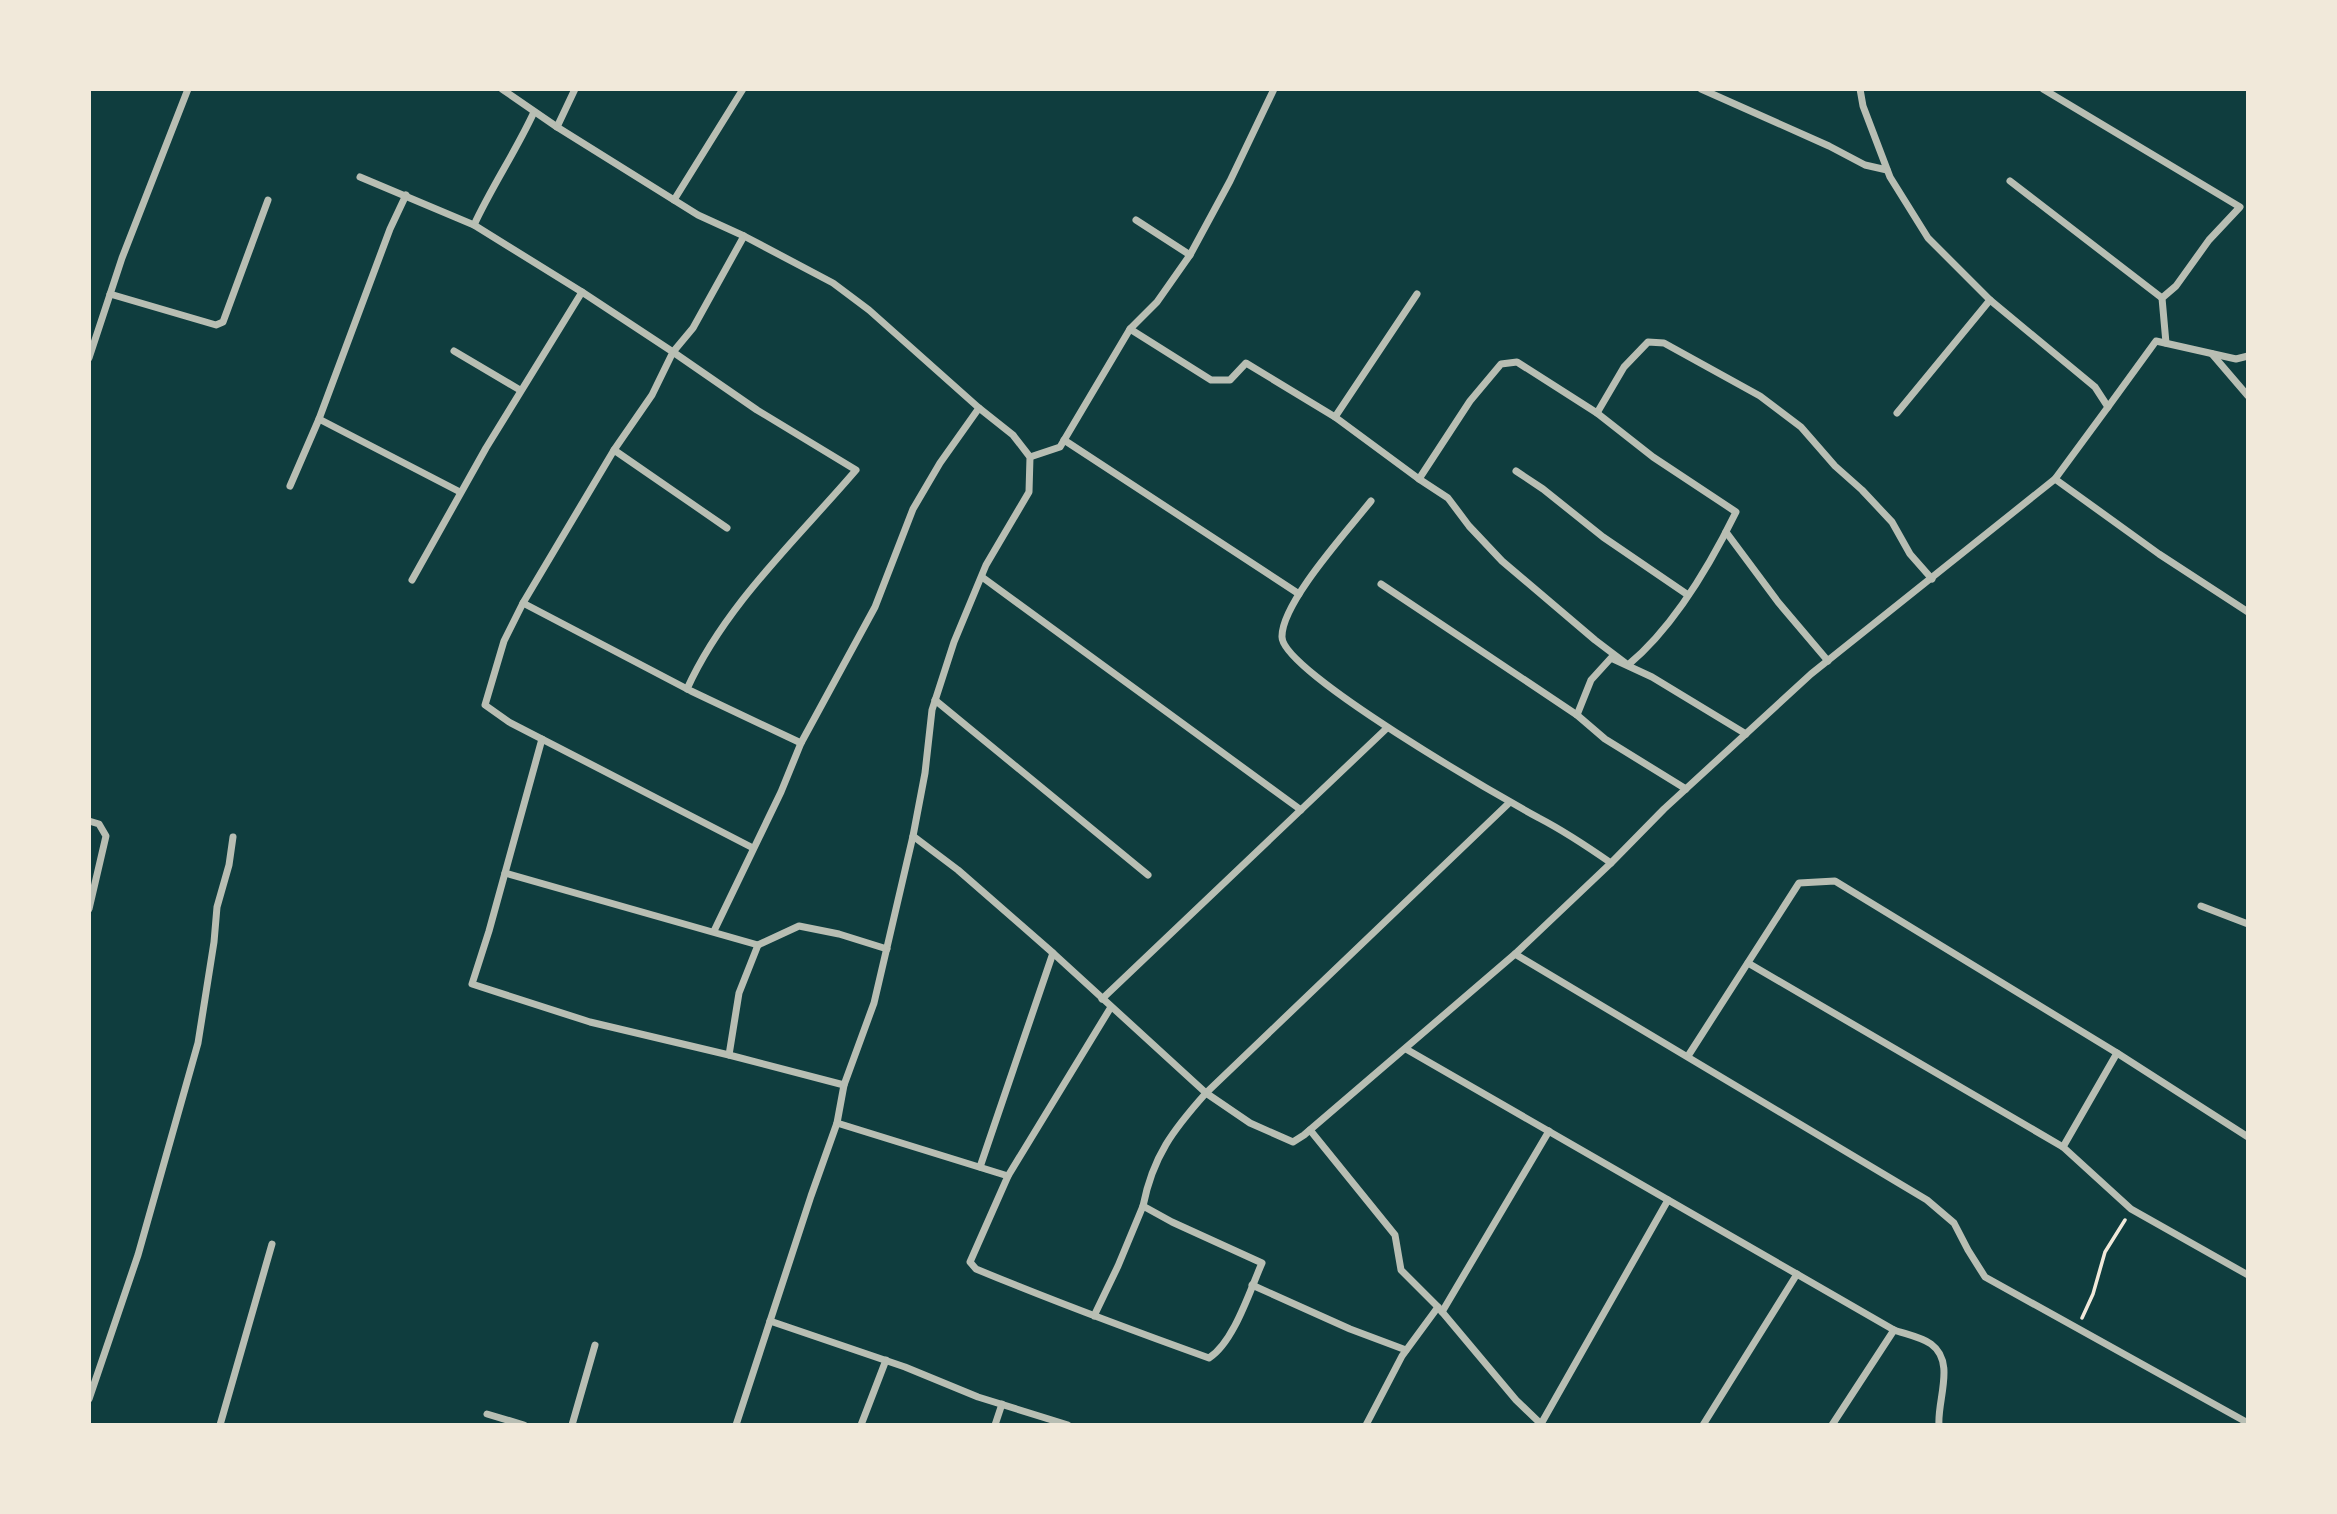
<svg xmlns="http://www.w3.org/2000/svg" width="2337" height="1514" viewBox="0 0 2337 1514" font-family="'IBM Plex Sans',sans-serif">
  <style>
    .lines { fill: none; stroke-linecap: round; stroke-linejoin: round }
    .path { stroke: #f1e9da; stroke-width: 3.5 }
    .minor { stroke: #b8beb3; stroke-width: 7 }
  </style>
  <rect width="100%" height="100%" fill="#0f3d3e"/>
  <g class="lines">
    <path class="path" d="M2082,1318L2093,1294L2105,1252L2125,1220"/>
    <g class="minor">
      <path d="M502,89L557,127L698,215L744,236L833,283L869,310L979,408L1013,435L1030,457L1029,492L986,565L954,642L932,710L925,773L913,836L874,1003L844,1085L837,1123L811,1196L736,1425"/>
      <path d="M1701,89L1829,146L1865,165L1887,170"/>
      <path d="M2043,89L2240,207L2209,240L2176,286L2162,298L2166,343"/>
      <path d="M557,127L575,89"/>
      <path d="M360,177L474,225C492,186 516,151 534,112"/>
      <path d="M2010,181L2162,298"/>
      <path d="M674,200L743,89"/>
      <path d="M1136,220L1190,255"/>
      <path d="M582,292L673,352L652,395L614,450L523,603L504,641L485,705L509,722L753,848"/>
      <path d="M110,294L216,325L223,322L268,200"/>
      <path d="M1130,329L1211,380H1230L1246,363L1335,417L1419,479L1470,401L1501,364L1517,362L1597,413L1624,367L1648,342L1664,343L1760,396L1801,427L1835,466L1862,490L1892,522L1910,554L1932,579"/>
      <path d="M454,351L520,390"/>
      <path d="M2212,354L2248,396"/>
      <path d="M89,358L122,258L188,89"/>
      <path d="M2108,407L2156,341L2236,359L2248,356"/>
      <path d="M1897,413L1990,300"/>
      <path d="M1335,417L1417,294"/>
      <path d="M319,419L460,492"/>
      <path d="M1064,440L1299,594"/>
      <path d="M614,450L727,528"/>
      <path d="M1030,457L1060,447L1130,329L1157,302L1190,255L1230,181L1274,89"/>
      <path d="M1516,471L1543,489L1603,537L1688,595"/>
      <path d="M1419,479L1448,498L1469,526L1502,561L1595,640L1628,665C1674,627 1710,565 1736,512L1653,457L1597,413"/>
      <path d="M2055,479L2159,554L2248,612"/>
      <path d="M290,486L319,419L390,229L406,195"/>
      <path d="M1371,501C1349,529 1281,603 1282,637C1282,672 1501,797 1539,818C1564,831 1588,847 1611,863"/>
      <path d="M1726,532L1778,602L1828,661"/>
      <path d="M982,577L1301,810"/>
      <path d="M412,580L486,448L582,292L474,225"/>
      <path d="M1381,584L1577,715L1605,739L1686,789"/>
      <path d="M523,603L691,691L801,743"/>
      <path d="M687,689C725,605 797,539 856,470L757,410L673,352L693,328L744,236"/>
      <path d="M935,700L1148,875"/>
      <path d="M1577,715L1591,680L1611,658L1652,677L1746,734"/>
      <path d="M542,739L489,931L472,984L590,1022L729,1055"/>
      <path d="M89,821L99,824L106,836L89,909"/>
      <path d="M913,836L958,870L1053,953L1206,1093L1250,1123L1293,1142L1304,1135L1515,954L1611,863L1664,809L1811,674L2055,479L2108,407L2095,387L1990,300L1928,238L1890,177L1863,106L1860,89"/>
      <path d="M505,873L758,945"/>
      <path d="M2201,906L2248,924"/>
      <path d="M714,931L781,792L801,743L875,607L913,509L940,463L979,408"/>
      <path d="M1515,954L1927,1200L1954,1223L1968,1250L1985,1277L2248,1423"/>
      <path d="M1748,963L2063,1147L2131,1209L2248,1275"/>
      <path d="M1102,999L1387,728"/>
      <path d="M1406,1049L1894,1330C1905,1334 1921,1337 1931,1344C1956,1362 1937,1400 1939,1425"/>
      <path d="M1688,1056L1799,883L1835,881L2117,1053L2248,1137"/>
      <path d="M844,1085L729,1055L739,993L758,945L799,926L839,934L887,949"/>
      <path d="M837,1123L1008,1176L970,1262L976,1269C1053,1301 1131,1330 1209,1358C1234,1342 1250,1290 1262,1263L1172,1222L1143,1206L1118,1266L1094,1316"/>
      <path d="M1310,1130L1395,1235L1401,1270L1438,1307L1516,1400L1542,1425"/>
      <path d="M2063,1147L2117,1053"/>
      <path d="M980,1167L1053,953"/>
      <path d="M1008,1176L1111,1007"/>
      <path d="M1143,1206C1153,1156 1173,1130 1206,1093L1509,803"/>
      <path d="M1252,1285L1350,1329L1406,1350"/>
      <path d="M1442,1312L1549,1131"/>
      <path d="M770,1321L905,1367L978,1397L1068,1425"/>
      <path d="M89,1399L138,1255L198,1043L214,942L217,907L229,865L233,837"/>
      <path d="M487,1414L524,1425"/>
      <path d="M1541,1424L1668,1200"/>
      <path d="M220,1425L272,1244"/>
      <path d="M572,1425L595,1345"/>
      <path d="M861,1425L886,1360"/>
      <path d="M995,1425L1002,1404"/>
      <path d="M1366,1425L1402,1356L1438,1307"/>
      <path d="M1703,1425L1797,1274"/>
      <path d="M1832,1425L1894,1330"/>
    </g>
  </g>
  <rect width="2337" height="1514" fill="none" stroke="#f1e9da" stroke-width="182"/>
</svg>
